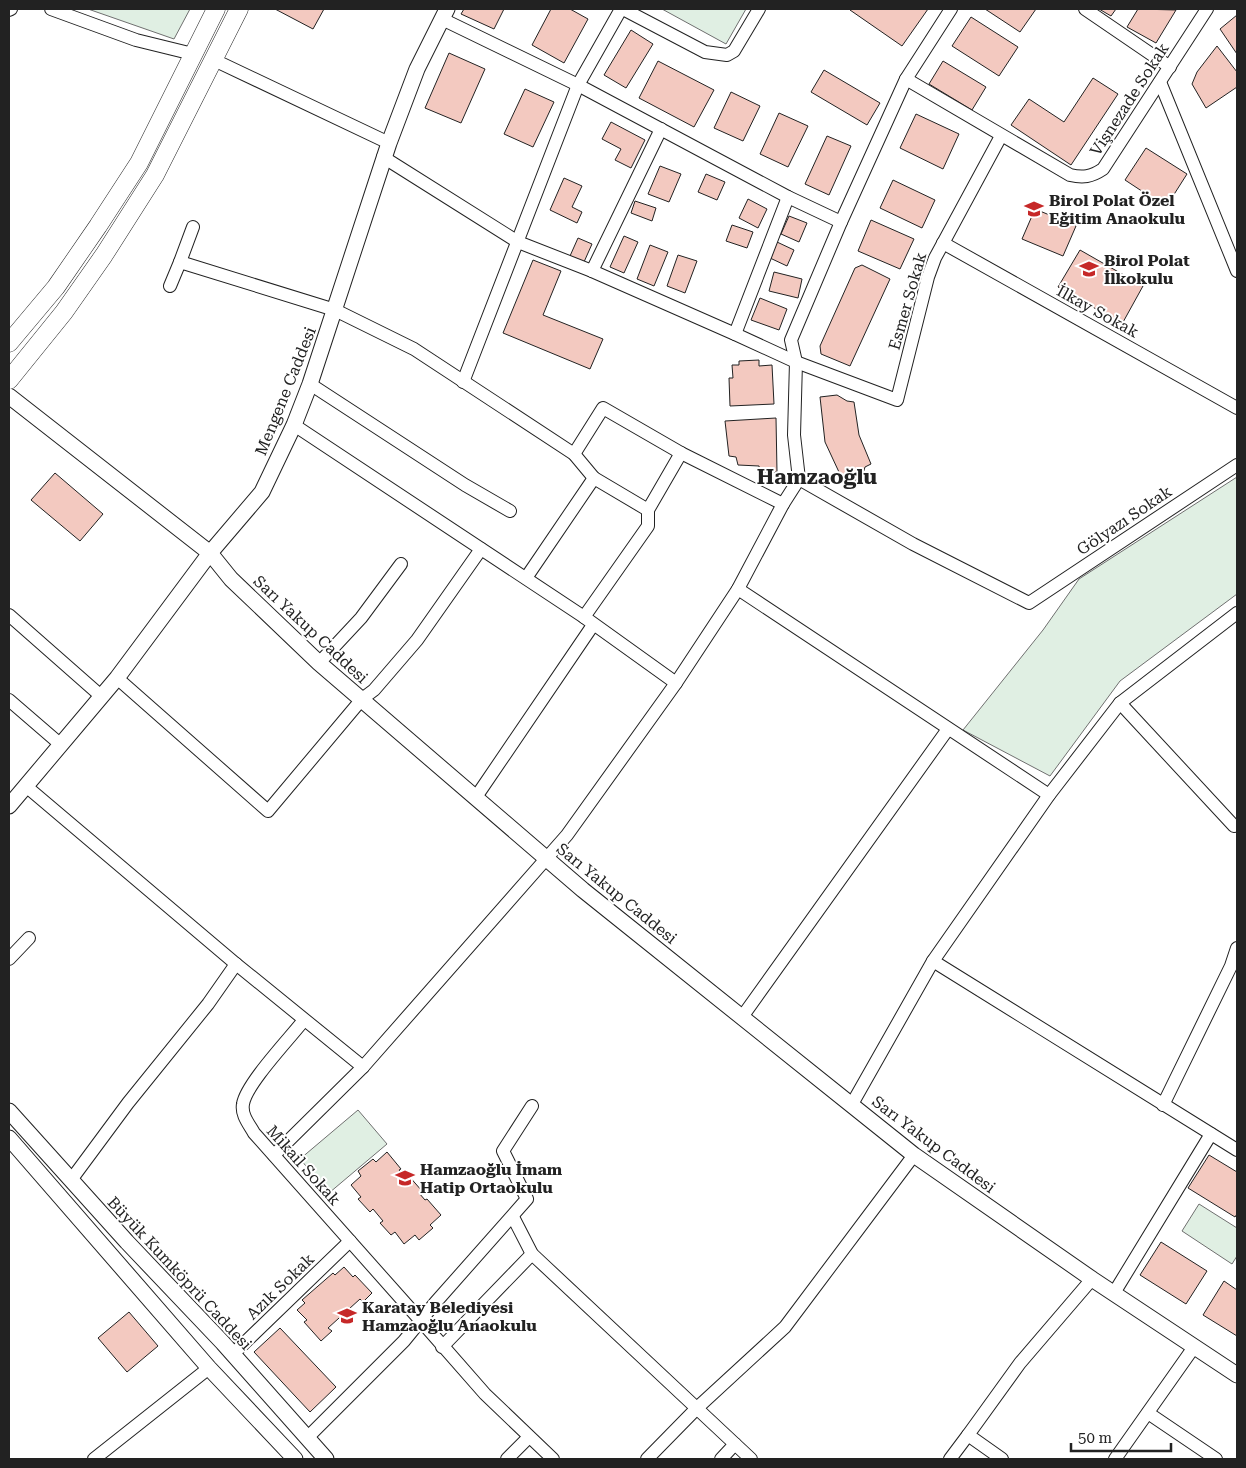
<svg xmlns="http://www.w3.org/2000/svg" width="1246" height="1468" viewBox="0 0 1246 1468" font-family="'Roboto Serif',serif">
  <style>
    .green { fill: #e0efe3; stroke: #6f6f6f }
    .building { fill: #f3c9c0; stroke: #222 }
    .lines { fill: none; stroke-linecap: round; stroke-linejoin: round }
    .minor-casing { stroke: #222; stroke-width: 14 }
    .tertiary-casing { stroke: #222; stroke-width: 17 }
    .secondary-casing { stroke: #222; stroke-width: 19 }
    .minor { stroke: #fff; stroke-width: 12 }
    .tertiary { stroke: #fff; stroke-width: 15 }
    .secondary { stroke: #fff; stroke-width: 18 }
    .labels { text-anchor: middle; stroke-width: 4; stroke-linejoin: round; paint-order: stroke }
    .street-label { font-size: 16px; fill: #222; stroke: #fff }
    .poi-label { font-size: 16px; font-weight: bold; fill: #222; stroke: #fff; text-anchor: start }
    .district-label { font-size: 21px; font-weight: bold; fill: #222; stroke: #fff }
  </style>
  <rect width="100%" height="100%" fill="#fff"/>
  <g class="green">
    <path d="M88,9H190L174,39Z"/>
    <path d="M662,9H746L726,44Z"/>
    <path d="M1237,477V594L1120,681L1050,776L963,730L1043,630L1079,579Z"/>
    <path d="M358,1110L387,1144L329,1193L300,1159Z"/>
    <path d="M1199,1204L1237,1228V1256L1232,1264L1182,1231Z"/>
  </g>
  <g class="building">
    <path d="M275,9H324L313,29Z"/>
    <path d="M464,9H504L494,29L461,14Z"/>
    <path d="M551,9H570L588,19L564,63L532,45Z"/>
    <path d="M852,9H928L902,46L850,10Z"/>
    <path d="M985,9H1036L1020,32Z"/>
    <path d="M1099,9H1116L1111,16Z"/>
    <path d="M1138,9L1176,10L1156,43L1127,27Z"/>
    <path d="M1237,15V54L1220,29Z"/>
    <path d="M971,17L1018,47L999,76L952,46Z"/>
    <path d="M631,30L653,44L626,88L604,75Z"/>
    <path d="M1217,46L1237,72V87L1206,108L1192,84L1197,72Z"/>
    <path d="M449,53L485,69L461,123L425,108Z"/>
    <path d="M658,61L714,90L694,127L639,98Z"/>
    <path d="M943,61L986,87L972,110L929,84Z"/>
    <path d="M824,70L880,103L867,125L811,92Z"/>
    <path d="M1093,78L1118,94L1071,165L1011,125L1029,99L1064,122Z"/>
    <path d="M525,89L554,102L533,147L504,134Z"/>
    <path d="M731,92L760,106L743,141L714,128Z"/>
    <path d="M779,113L808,126L788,167L760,154Z"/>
    <path d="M916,114L959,134L943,169L900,148Z"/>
    <path d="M611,122L645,140L631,168L615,160L621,149L602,139Z"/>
    <path d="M827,136L851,146L829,195L805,184Z"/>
    <path d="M1146,148L1187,174L1166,207L1125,180Z"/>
    <path d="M660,166L681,174L669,202L648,194Z"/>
    <path d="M706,174L725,182L717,200L698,192Z"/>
    <path d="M564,178L582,186L572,207L582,212L577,223L550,210Z"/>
    <path d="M893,180L935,200L922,228L880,208Z"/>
    <path d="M748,199L767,209L758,228L739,218Z"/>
    <path d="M635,201L656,208L652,221L631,213Z"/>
    <path d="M1035,209L1076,226L1063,256L1022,239Z"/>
    <path d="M789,216L807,223L799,242L781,234Z"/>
    <path d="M871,220L914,239L900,269L858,251Z"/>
    <path d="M732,225L753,232L747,248L726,241Z"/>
    <path d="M624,236L638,242L624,273L610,267Z"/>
    <path d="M578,238L592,244L584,262L570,256Z"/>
    <path d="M777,242L794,250L787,266L770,258Z"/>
    <path d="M650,245L668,252L654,286L637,279Z"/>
    <path d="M1080,250L1143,286L1122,324L1058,287Z"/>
    <path d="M678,255L697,261L685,293L667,286Z"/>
    <path d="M533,260L561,271L543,315L603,339L590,369L503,333Z"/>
    <path d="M862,265L890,279L850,366L821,354L820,346L855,268Z"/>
    <path d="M774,272L802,279L798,298L769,291Z"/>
    <path d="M760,298L787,309L779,330L751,320Z"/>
    <path d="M759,360V366L772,365L774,404L730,406L729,378H733L732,365H739V361Z"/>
    <path d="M837,395L847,401L854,402L859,435L871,464L865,467L862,477L845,485L825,442L820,397Z"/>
    <path d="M776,418L777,472H760L759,466L738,465L736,457L729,456L725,421Z"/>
    <path d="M55,473L103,514L80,541L31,500Z"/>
    <path d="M387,1152L401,1169L399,1170L405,1177L408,1175L422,1191L419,1193L425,1200L427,1199L441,1215L430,1225L433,1228L419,1240L415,1235L404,1244L395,1232L391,1235L380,1223L383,1221L373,1209L370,1212L358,1199L361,1197L351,1185L361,1176L358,1171L373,1159L376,1162Z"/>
    <path d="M1209,1155L1237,1172V1214L1235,1217L1188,1188Z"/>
    <path d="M1161,1242L1207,1271L1186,1304L1140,1275Z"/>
    <path d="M344,1267L353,1277L355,1275L372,1293L363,1302L360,1299L328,1328L332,1331L321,1341L304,1322L307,1320L297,1310L305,1303L302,1300L333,1273L335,1275Z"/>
    <path d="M1224,1281L1237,1290V1336L1203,1315Z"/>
    <path d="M129,1312L158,1346L127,1372L98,1338Z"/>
    <path d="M280,1328L336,1387L310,1412L254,1352Z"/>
  </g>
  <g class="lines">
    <g class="minor-casing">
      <g id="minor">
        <path d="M51,9L136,40L193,54"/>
        <path d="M623,9L705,52L727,55L734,51L759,9"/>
        <path d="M951,9L906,79L841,222L791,340L796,362L794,435L799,479L913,544L1029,603L1237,465"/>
        <path d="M1085,9L1170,67"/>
        <path d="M9,10L11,9"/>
        <path d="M442,19L578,85L788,197L841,222"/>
        <path d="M214,60L389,143"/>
        <path d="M906,79L1070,175C1083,178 1091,177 1103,169L1207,9"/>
        <path d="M1160,82L1237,271"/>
        <path d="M383,157L518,242L592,271L735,334L796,362L897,400L928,277L935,258L1001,136"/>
        <path d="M943,243L1237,408"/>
        <path d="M180,262L193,227"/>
        <path d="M592,271L661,129"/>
        <path d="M170,286L180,262L335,310L414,349L574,454L594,478"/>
        <path d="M735,334L788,197"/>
        <path d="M463,382L578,85L621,9"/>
        <path d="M310,384L465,485L510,511"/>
        <path d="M294,425L584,617L676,683"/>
        <path d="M574,454L603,408L681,453L783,504"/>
        <path d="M526,578L594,478L648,510"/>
        <path d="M738,589L1049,795"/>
        <path d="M9,615L101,696"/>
        <path d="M584,617L648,526V510L681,453"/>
        <path d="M319,663L361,618L401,564"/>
        <path d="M117,678L268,811L362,699L374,690L417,640L481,549"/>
        <path d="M9,700L60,744"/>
        <path d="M1120,703L1234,826"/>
        <path d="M27,787L236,964L363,1067"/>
        <path d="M476,797L593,625"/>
        <path d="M9,959L29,938"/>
        <path d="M933,961L1237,1150"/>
        <path d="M742,1017L948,729"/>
        <path d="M304,1020C290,1038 246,1084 243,1104C241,1115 249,1124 254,1133L421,1321L485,1394L553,1459"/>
        <path d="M852,1104L933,961L1049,795L1120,703L1237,613"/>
        <path d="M1163,1105L1231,966L1237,948"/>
        <path d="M274,1155L363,1067L567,835L676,683L738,589L783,504L799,479"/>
        <path d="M71,1180L128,1103L208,1004L236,964"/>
        <path d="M513,1217L532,1254L751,1459"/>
        <path d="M1114,1293L1211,1134"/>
        <path d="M442,1347L532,1254"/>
        <path d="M233,1354L350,1241"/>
        <path d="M1148,1413L1216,1459"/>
        <path d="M307,1438L404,1341L435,1303L527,1199L503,1151L532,1106"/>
        <path d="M94,1459L209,1368"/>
        <path d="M507,1459L529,1437"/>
        <path d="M647,1459L697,1408L785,1327L914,1155"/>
        <path d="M721,1459L735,1444"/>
        <path d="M950,1459L968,1435"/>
        <path d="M1002,1459L968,1435L1020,1363L1092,1279"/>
        <path d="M1115,1459L1194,1347"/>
      </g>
    </g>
    <g class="tertiary-casing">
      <g id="tertiary">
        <path d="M9,396L210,553L231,579L319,663L583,890L914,1155L1092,1279L1237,1375"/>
        <path d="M9,806L117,678L210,553L262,492L294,425L310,384L389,143L417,69L447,9"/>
        <path d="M9,1111L127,1242L223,1343L326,1459"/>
        <path d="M9,1138L209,1368L295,1459"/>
      </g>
    </g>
    <g class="secondary-casing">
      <g id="secondary">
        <path d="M9,343L56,287L98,226L139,163L216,9"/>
        <path d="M9,380L64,312L104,255L155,175L239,9"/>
      </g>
    </g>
    <use href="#minor" class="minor"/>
    <use href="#tertiary" class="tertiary"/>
    <use href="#secondary" class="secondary"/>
  </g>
  <defs>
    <g id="school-bare" transform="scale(1.5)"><path d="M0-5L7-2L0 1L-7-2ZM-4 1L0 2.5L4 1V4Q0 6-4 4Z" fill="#c62828" stroke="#fff" stroke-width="2.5" paint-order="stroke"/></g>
  </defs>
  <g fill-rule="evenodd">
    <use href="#school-bare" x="1034" y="209"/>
    <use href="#school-bare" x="1089" y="269"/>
    <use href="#school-bare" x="405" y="1178"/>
    <use href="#school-bare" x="347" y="1316"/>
  </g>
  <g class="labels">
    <g class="street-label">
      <text transform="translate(1129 99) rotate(-57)" y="6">Vişnezade Sokak</text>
      <text transform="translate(907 301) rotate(-74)" y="6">Esmer Sokak</text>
      <text transform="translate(1098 311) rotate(29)" y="6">İlkay Sokak</text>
      <text transform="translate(285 391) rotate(-68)" y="6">Mengene Caddesi</text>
      <text transform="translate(1124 520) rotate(-34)" y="6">Gölyazı Sokak</text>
      <text transform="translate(311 629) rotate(43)" y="6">Sarı Yakup Caddesi</text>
      <text transform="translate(617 893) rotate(39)" y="6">Sarı Yakup Caddesi</text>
      <text transform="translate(934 1144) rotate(37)" y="6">Sarı Yakup Caddesi</text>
      <text transform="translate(304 1165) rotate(48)" y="6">Mikail Sokak</text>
      <text transform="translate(180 1273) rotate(47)" y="6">Büyük Kumköprü Caddesi</text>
      <text transform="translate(280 1286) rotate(-44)" y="6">Azık Sokak</text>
    </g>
    <g class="poi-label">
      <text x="1049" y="206">Birol Polat Özel<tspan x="1049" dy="18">Eğitim Anaokulu</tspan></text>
      <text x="1104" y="266">Birol Polat<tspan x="1104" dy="18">İlkokulu</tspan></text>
      <text x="420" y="1175">Hamzaoğlu İmam<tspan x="420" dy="18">Hatip Ortaokulu</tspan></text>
      <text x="362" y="1313">Karatay Belediyesi<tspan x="362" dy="18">Hamzaoğlu Anaokulu</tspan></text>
    </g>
    <g class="district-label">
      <text x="817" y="484">Hamzaoğlu</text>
    </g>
  </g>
  <rect width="1246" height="1468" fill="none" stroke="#222222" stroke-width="20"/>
  <path d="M1071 1443v8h100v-8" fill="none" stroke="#222222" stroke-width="2.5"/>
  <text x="1078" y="1443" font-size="15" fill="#222222" stroke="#ffffff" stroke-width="4" paint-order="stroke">50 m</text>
</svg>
